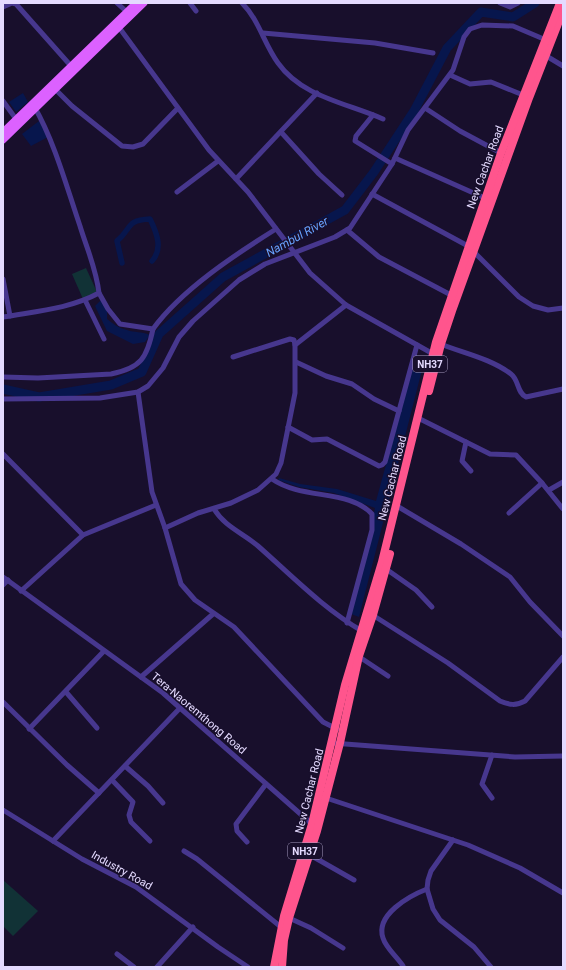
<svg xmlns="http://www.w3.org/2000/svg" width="566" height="970" viewBox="0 0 566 970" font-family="Roboto,sans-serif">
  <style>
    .green { fill: #113236 }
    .water { fill: #07164d }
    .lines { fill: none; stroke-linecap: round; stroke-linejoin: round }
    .canal { stroke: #07164d; stroke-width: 5.5 }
    .river { stroke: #07164d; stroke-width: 9 }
    .minor { stroke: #47378e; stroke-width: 5 }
    .major { stroke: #dc61ff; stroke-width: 7 }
    .highway { stroke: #ff558d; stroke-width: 8 }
    .labels { text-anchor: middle; stroke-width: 3; stroke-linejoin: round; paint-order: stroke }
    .shield { fill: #180f2c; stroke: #a79dc0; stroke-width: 1 }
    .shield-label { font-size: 10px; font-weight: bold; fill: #e4daff }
    .street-label { font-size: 11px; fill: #e4daff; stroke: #180f2c }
    .water-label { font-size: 12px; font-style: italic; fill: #68a2ff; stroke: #180f2c }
  </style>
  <rect width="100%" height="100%" fill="#180f2c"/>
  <g class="green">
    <path d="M86,268L97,292L83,299L72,274Z"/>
    <path d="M3,880L38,911L13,936L3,926Z"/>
  </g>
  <g class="water">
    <path d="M23,93L28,102L16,112L9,102Z"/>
    <path d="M39,121L48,137L31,146L22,134Z"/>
    <path d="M101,300L107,310V319C113,324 119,328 127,330C135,333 141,331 150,335L145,342L133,344L107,331L95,306Z"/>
    <path d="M416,355L425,358L359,617L351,614L375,508L334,493L299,487L278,480L279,478L300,484L337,489L376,501Z"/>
  </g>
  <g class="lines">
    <path class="canal" d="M122,263L117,241C132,229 125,220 150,219C157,233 163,249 152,261"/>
    <path class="river" d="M3,389L39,397L111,385L142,372L159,334L223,277L345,210L374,172L414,111L447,48L481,12L513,17L535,3"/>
    <g class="minor">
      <path d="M117,3L127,12"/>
      <path d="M190,3L196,11"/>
      <path d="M242,3C259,20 264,44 278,63C302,97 347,103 383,119"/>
      <path d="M500,3L510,7L518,3"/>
      <path d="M3,7L12,3L16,4L71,66"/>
      <path d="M118,26L209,150L248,192L310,273L346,305L435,355"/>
      <path d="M263,33L375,43L433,53"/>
      <path d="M543,54L563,66"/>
      <path d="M450,75L470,84L491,82L523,95"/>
      <path d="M55,89L72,106L122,146L133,147L143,144L178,108"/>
      <path d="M3,101L16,119"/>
      <path d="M425,108L460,131L501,153"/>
      <path d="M373,115L356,136L355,141L392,164"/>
      <path d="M281,132L319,174L342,195"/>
      <path d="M395,158L487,199"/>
      <path d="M236,179L317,93"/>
      <path d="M177,192L218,161"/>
      <path d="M372,194L468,246L519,297L533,306L548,310L563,308"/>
      <path d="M347,230L379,257L451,295"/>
      <path d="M3,279L10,316"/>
      <path d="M99,293L108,309L120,324L153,329C181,290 236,254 276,229"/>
      <path d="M85,300L104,339"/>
      <path d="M3,317C37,311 69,309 99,293C96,268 87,249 80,226C66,185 55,143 34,106"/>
      <path d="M438,343C462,353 490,358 511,374C519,380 517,393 526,397L563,389"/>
      <path d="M233,357L290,339L294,340L295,345"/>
      <path d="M296,362L326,376L352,384L374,399L399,411"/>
      <path d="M3,377L38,378L111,374C141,368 147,358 153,329"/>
      <path d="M138,392L152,492L165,528L181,584L195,600L234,627L323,722L337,729"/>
      <path d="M3,399L100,398L138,392L148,386L163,368L179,337L193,321L239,280L265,264L335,237L350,228L392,164L408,130L453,70L464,37L470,29L482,25L513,26L546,40"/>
      <path d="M418,418L490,454L516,455L542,483L563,509"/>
      <path d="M288,427L312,440L327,439L379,466L382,465L385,462L417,345"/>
      <path d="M466,442L462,461L471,471"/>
      <path d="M3,454L83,535"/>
      <path d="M272,479C302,500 349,489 372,514V530L347,623"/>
      <path d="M549,490L563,482"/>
      <path d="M397,506L461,544L510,577L530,602L563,636"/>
      <path d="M214,509C225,527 243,533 258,546C292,576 324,609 362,631"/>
      <path d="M509,513L542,483"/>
      <path d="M165,528L198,513L231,503L258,490L276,474L281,463L295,393V345L346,305"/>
      <path d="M386,569L416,590L432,607"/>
      <path d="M3,577L163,693L313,825"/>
      <path d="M3,585L8,580"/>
      <path d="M21,591L83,535L156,505"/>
      <path d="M371,614L448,663L500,701C509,705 516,706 525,701L563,657"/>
      <path d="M358,656L388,676"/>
      <path d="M141,677L213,614"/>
      <path d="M66,692L97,728"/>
      <path d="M3,702L67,765L99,793"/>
      <path d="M29,729L104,651"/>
      <path d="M332,743L515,757L563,756"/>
      <path d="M125,766L148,786L163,803"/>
      <path d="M112,780L133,802L129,815L131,822L150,841"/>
      <path d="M323,797L468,845L520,868L563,893"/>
      <path d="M492,798L482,784L492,755"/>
      <path d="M3,810L82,859L136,887L218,947L248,967"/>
      <path d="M453,840L431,871L428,880L427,889L433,909L440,920L474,947L491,967"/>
      <path d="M53,841L180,708"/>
      <path d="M247,842L237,831L236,824L266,784"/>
      <path d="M184,851L197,859L281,927"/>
      <path d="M310,855L354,880"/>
      <path d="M289,918L311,928L343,948"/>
      <path d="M117,954L134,967"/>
      <path d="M403,966C397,957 386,948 383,938C375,915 409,896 427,889"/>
      <path d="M157,967L193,927"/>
    </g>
    <g class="major">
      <path d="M3,132L136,3"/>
      <path d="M3,140L144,3"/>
    </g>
    <g class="highway">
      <path d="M429,391L441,344L452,311L529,98L563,11"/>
      <path d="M274,967L284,916L312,824L345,685L382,562L436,342L501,153L560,3"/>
      <path d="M282,967L284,940L289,918L317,831L340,743L359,656L373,615L390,554"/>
    </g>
  </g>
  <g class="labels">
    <g class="shield">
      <rect x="413" y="356" width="34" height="16" rx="3"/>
      <rect x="288" y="843" width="34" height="16" rx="3"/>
    </g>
    <g class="shield-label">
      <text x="430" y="368">NH37</text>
      <text x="305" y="855">NH37</text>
    </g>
    <g class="street-label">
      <text transform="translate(485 167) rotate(-70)" y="4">New Cachar Road</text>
      <text transform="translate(392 478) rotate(-76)" y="4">New Cachar Road</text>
      <text transform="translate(199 713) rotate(40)" y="4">Tera-Naoremthong Road</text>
      <text transform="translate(309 791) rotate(-76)" y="4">New Cachar Road</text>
      <text transform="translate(122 870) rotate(29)" y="4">Industry Road</text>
    </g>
    <g class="water-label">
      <text transform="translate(297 237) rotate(-29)" y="4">Nambul River</text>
    </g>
  </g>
  <rect width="566" height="970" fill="none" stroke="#e4daff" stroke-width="8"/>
</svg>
